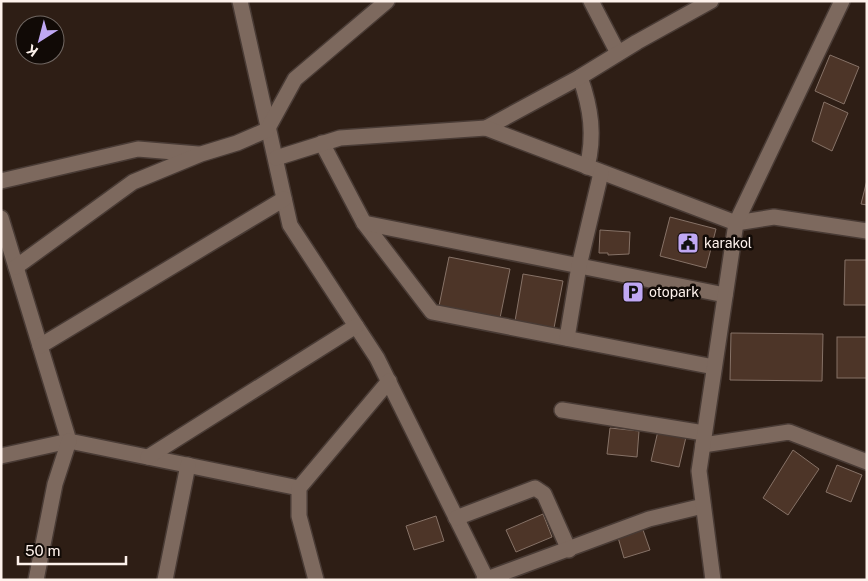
<svg xmlns="http://www.w3.org/2000/svg" width="868" height="581" viewBox="0 0 868 581" font-family="'Public Sans',sans-serif">
  <style>
    .building { fill: #4d3528; stroke: #867267 }
    .lines { fill: none; stroke-linecap: round; stroke-linejoin: round }
    .minor-casing { stroke: #493b35; stroke-width: 18 }
    .minor { stroke: #7d695e; stroke-width: 15 }
    .labels { text-anchor: middle; stroke-width: 5; stroke-linejoin: round; paint-order: stroke }
    .poi-label { font-size: 14px; fill: #fef2ec; stroke: #110a06; text-anchor: start }
  </style>
  <rect width="100%" height="100%" fill="#2e1e15"/>
  <g class="building">
    <path d="M830,55L859,67L844,104L815,91Z"/>
    <path d="M824,102L848,113L832,151L812,141Z"/>
    <path d="M867,180V205L861,204Z"/>
    <path d="M670,217L716,229L706,268L660,256Z"/>
    <path d="M600,230L630,232L629,254L608,255V253H599Z"/>
    <path d="M449,257L510,269L500,318L439,306Z"/>
    <path d="M845,260H867V305H844Z"/>
    <path d="M523,274L563,281L554,328L515,321Z"/>
    <path d="M731,333L823,334L822,381L730,380Z"/>
    <rect x="837" y="337" width="30" height="41"/>
    <path d="M610,428L639,431L637,457L607,454Z"/>
    <path d="M658,431L686,437L679,467L651,461Z"/>
    <path d="M793,450L819,469L788,515L763,498Z"/>
    <path d="M837,465L862,475L851,502L826,492Z"/>
    <path d="M543,514L552,537L516,552L506,530Z"/>
    <path d="M436,516L444,541L414,550L406,526Z"/>
    <path d="M642,527L650,550L624,558L617,534Z"/>
  </g>
  <g class="lines">
    <g class="minor-casing">
      <g id="minor">
        <path d="M240,1L290,225L377,358L487,580"/>
        <path d="M591,1L618,53"/>
        <path d="M580,77C591,108 595,136 587,167"/>
        <path d="M486,128L580,77L637,42L711,1"/>
        <path d="M322,143L364,223L432,312L714,367"/>
        <path d="M276,158L340,138L486,128L736,223L774,217L867,231"/>
        <path d="M1,181L138,149L198,154"/>
        <path d="M1,218L69,441L299,488"/>
        <path d="M364,223L725,295"/>
        <path d="M16,267L133,182L201,154L237,143L267,130L295,79L387,1"/>
        <path d="M567,338L579,266L601,173"/>
        <path d="M40,346L284,199"/>
        <path d="M562,410L704,433"/>
        <path d="M703,445L789,432L867,462"/>
        <path d="M1,456L69,441"/>
        <path d="M148,457L356,326"/>
        <path d="M456,518L535,488L544,494L569,550"/>
        <path d="M36,580L55,484L69,441"/>
        <path d="M165,580L188,465"/>
        <path d="M316,580L299,516V488L389,381"/>
        <path d="M484,580L649,519L703,506"/>
        <path d="M713,580L699,471L736,223L842,1"/>
      </g>
    </g>
    <use href="#minor" class="minor"/>
  </g>
  <defs>
    <g id="civic-square" transform="scale(1.125)"><rect x="-9" y="-9" width="18" height="18" rx="4" fill="#c0a8f4" stroke="#110a06"/><path d="M-.6-6.5H3V-4.5H.6V-3L4-1V1h2V6H-6V1h2V-1L-.6-3ZM-1.2 2.5V6h2.4V2.5Z" fill="#111"/></g>
    <g id="parking-square" transform="scale(1.125)"><rect x="-9" y="-9" width="18" height="18" rx="4" fill="#c0a8f4" stroke="#110a06"/><path d="M-3.5-5.5H1a3.5 3.5 0 0 1 0 7H-1V5.5H-3.5ZM-1-3.4V-.6H.8a1.4 1.4 0 0 0 0-2.8Z" fill="#111"/></g>
  </defs>
  <g fill-rule="evenodd">
    <use href="#civic-square" x="688" y="243"/>
    <use href="#parking-square" x="633" y="292"/>
  </g>
  <g class="labels">
    <g class="poi-label">
      <text x="704" y="248">karakol</text>
      <text x="649" y="297">otopark</text>
    </g>
  </g>
  <rect width="868" height="581" fill="none" stroke="#fef2ec" stroke-width="5"/>
  <g transform="translate(40 40) rotate(216)"><circle r="24" fill="#110a06" stroke="#706762"/>
  <path d="M0-4L9 19L0 12L-9 19Z" fill="#c0a8f4"/>
  <text y="-8" font-size="14" font-weight="bold" text-anchor="middle" fill="#fef2ec">K</text>
  </g>
  <path d="M18 556v8h108v-8" fill="none" stroke="#fef2ec" stroke-width="2.5"/>
  <text x="25" y="556" font-size="15" fill="#fef2ec" stroke="#110a06" stroke-width="4" paint-order="stroke">50 m</text>
</svg>
